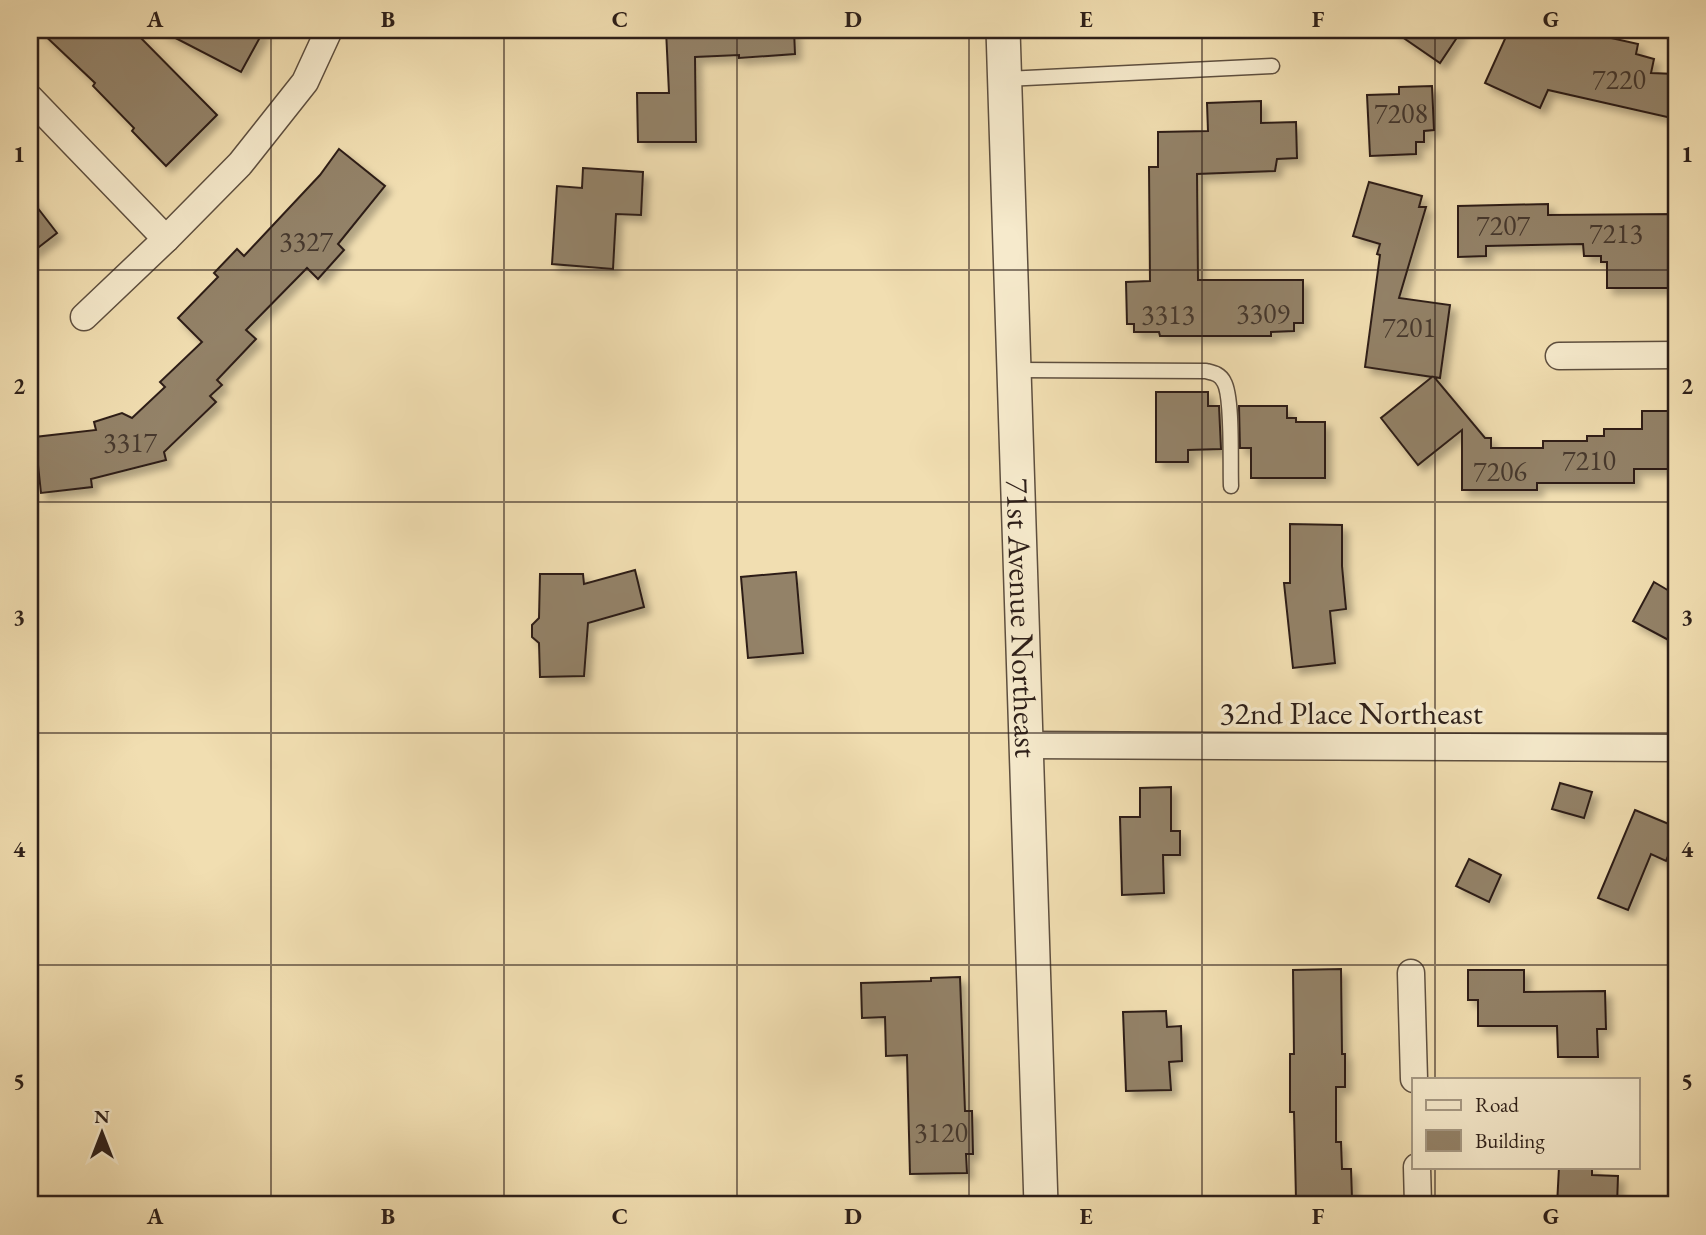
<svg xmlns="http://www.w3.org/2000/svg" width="1706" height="1235" viewBox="0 0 1706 1235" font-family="'EB Garamond',serif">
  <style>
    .building { fill: #938268; stroke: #2d1f19; stroke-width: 2; filter: url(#shadow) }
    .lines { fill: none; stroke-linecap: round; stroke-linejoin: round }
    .service-casing { stroke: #5e4f3f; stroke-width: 17 }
    .minor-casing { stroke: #5e4f3f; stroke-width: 29 }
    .tertiary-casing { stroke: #5e4f3f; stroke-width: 36 }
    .service { stroke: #f6eacc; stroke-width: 14 }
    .minor { stroke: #f6eacc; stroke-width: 26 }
    .tertiary { stroke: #f6eacc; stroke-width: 33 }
    .grid { fill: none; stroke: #2d1f19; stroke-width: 2; stroke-opacity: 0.55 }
    .labels { text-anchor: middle; stroke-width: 7; stroke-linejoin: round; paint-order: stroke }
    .number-label { font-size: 28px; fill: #46382d }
    .street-label { font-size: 32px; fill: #2d1f19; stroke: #f6eacc }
    .neatline { fill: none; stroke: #2d1f19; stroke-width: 2.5 }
    .grid-label { font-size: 23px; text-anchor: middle; font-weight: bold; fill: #2d1f19 }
  </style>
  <defs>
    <filter id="shadow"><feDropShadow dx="6" dy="6" stdDeviation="3.5" flood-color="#0004"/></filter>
  </defs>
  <rect width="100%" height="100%" fill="#f1deb1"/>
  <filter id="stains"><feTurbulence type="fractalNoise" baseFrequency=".00286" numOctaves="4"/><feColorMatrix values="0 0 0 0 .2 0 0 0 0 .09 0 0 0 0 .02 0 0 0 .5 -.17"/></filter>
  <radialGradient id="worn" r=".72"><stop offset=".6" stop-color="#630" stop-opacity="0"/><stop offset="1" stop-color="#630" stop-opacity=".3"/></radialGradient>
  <g class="building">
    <path d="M39,30H133L217,115L166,166L132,131L134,128L93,86L95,83Z"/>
    <path d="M160,30H264L241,72Z"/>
    <path d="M666,30H794L795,54L739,58V55L695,57L696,142H638L637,93H669Z"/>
    <path d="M1392,30H1462L1440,63Z"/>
    <path d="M1509,30H1582L1589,33L1638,44L1636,54L1654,59L1651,73L1676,74V119L1548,90L1540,108L1485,83Z"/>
    <path d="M1432,86L1434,130L1424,131V142H1416V154L1370,156L1367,95L1399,94V87Z"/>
    <path d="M1261,101V123L1296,122L1297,158L1277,159L1275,171L1197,174L1198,280H1303V323H1294V331L1271,332V336H1160L1159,332H1134V324H1127L1126,282L1150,281L1149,167H1158V132L1208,131L1207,103Z"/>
    <path d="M339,149L385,186L338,244L344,250L318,279L307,268L246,330L256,339L217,380L222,385L210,396L216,402L164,452L166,460L91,479L92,487L41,493L35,437L96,430L94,422L122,413L132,418L165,387L160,382L202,342L178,318L218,277L214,273L237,249L244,256L320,175Z"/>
    <path d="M583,168L643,172L641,215L616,214L613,269L552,264L557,186L582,188Z"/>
    <path d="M1369,182L1422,196L1419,207H1426L1399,298L1450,305L1440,378L1434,377L1485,438H1491V448H1543V441H1587V436H1604V429H1642V411H1676V469H1634V483H1537V490H1462V430L1418,465L1381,418L1432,377L1365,367L1380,255L1377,254L1380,244L1353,236Z"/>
    <path d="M30,198L57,233L30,254Z"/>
    <path d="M1548,204V215L1676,214V288H1607V262H1601V256H1584L1583,244L1486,246V256L1458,257V206Z"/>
    <path d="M1156,392H1208V406H1219L1221,449L1188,450V462H1156Z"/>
    <path d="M1239,406H1287V418H1296V422H1325V478H1251V448H1240Z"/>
    <path d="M1290,524L1342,525V566L1346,609L1330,611L1335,663L1293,668L1284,583H1290Z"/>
    <path d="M635,570L644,607L588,623L584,676L540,677L539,643L532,637V625L539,618L540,574H583L584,584Z"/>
    <path d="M796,572L803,653L748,658L741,577Z"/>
    <path d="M1654,582L1676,595V644L1633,621Z"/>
    <path d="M1560,783L1592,792L1584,818L1552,809Z"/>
    <path d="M1171,787V831H1180V855H1163L1164,893L1122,895L1120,817H1140V788Z"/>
    <path d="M1635,810L1676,827V836L1666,861L1651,854L1628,910L1598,898Z"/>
    <path d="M1469,859L1501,875L1489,902L1456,886Z"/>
    <path d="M1341,969L1342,1054H1345V1087H1336V1142H1341L1342,1169H1351L1352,1198L1296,1199L1294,1112H1290V1054H1294L1293,970Z"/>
    <path d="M1468,970H1524V992L1605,991L1606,1029H1597L1598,1057H1558L1557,1026H1478V1000H1468Z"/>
    <path d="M960,977L965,1111H972L973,1154H966L967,1173L910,1174L907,1055L886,1056L885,1017L862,1018L861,983L931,981V978Z"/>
    <path d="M1166,1011L1167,1027L1181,1026L1182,1061L1169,1062L1171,1090L1126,1091L1123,1012Z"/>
    <path d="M1559,1167H1592V1175L1618,1176L1617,1205H1557Z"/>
  </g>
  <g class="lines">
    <g class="service-casing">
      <g id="service">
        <path d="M1004,79L1272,66"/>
        <path d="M1014,370L1206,371C1214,373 1220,374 1224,382C1233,397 1230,465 1231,486"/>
      </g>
    </g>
    <g class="minor-casing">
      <g id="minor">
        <path d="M30,98L166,239"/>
        <path d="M84,317L166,239L240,164L305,82L329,30"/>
        <path d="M1559,356L1676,355"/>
        <path d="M1026,745L1676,748"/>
        <path d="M1411,973L1414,1079"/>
        <path d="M1417,1167L1418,1205"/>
      </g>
    </g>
    <g class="tertiary-casing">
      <g id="tertiary">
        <path id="s1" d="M1003,30L1041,1205"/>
      </g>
    </g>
    <use href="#service" class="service"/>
    <use href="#minor" class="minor"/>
    <use href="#tertiary" class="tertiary"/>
  </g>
  <path class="grid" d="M271,30V1205M504,30V1205M737,30V1205M969,30V1205M1202,30V1205M1435,30V1079M30,270H1676M30,502H1676M30,733H1676M30,965H1676M1435,1167V1205"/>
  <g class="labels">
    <g class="number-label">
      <text x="1619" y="89">7220</text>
      <text x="1401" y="123">7208</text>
      <text x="1503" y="235">7207</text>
      <text x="1616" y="243">7213</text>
      <text x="306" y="251">3327</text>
      <text x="1263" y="323">3309</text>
      <text x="1168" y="324">3313</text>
      <text x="1409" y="337">7201</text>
      <text x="130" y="452">3317</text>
      <text x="1589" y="470">7210</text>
      <text x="1500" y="481">7206</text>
      <text x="941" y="1142">3120</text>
    </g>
    <g class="street-label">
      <text dy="11" stroke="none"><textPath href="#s1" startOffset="588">71st Avenue Northeast</textPath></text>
      <text x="1351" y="724">32nd Place Northeast</text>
    </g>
  </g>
  <rect width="1706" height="1235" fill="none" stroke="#f1deb1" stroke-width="77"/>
  <rect x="1412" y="1078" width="228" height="91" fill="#f6eacc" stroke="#a69984" stroke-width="2"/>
  <rect x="1426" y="1100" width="35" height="10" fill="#f6eacc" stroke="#a69984" stroke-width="2"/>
  <text x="1475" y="1112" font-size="21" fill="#2d1f19">Road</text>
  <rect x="1426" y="1130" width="35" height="21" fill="#938268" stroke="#a69984" stroke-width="2"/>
  <text x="1475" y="1148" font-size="21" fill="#2d1f19">Building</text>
  <g transform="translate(102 1133)" stroke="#f6eacc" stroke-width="5" paint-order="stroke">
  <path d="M0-5L12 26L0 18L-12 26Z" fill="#2d1f19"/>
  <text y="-10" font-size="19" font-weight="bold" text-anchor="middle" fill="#2d1f19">N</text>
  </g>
  <rect x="38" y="38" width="1630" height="1158" class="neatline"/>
  <g class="grid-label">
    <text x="155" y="27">A</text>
    <text x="388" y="27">B</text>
    <text x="620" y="27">C</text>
    <text x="853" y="27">D</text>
    <text x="1086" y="27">E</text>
    <text x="1318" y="27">F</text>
    <text x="1551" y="27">G</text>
    <text x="19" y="162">1</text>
    <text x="1687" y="162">1</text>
    <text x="19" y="394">2</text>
    <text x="1687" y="394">2</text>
    <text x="19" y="625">3</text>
    <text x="1687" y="625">3</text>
    <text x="19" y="857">4</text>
    <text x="1687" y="857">4</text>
    <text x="19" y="1089">5</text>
    <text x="1687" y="1089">5</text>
    <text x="155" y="1224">A</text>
    <text x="388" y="1224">B</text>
    <text x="620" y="1224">C</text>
    <text x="853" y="1224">D</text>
    <text x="1086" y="1224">E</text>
    <text x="1318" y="1224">F</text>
    <text x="1551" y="1224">G</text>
  </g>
  <rect width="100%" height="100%" filter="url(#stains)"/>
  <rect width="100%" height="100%" fill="url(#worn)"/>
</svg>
